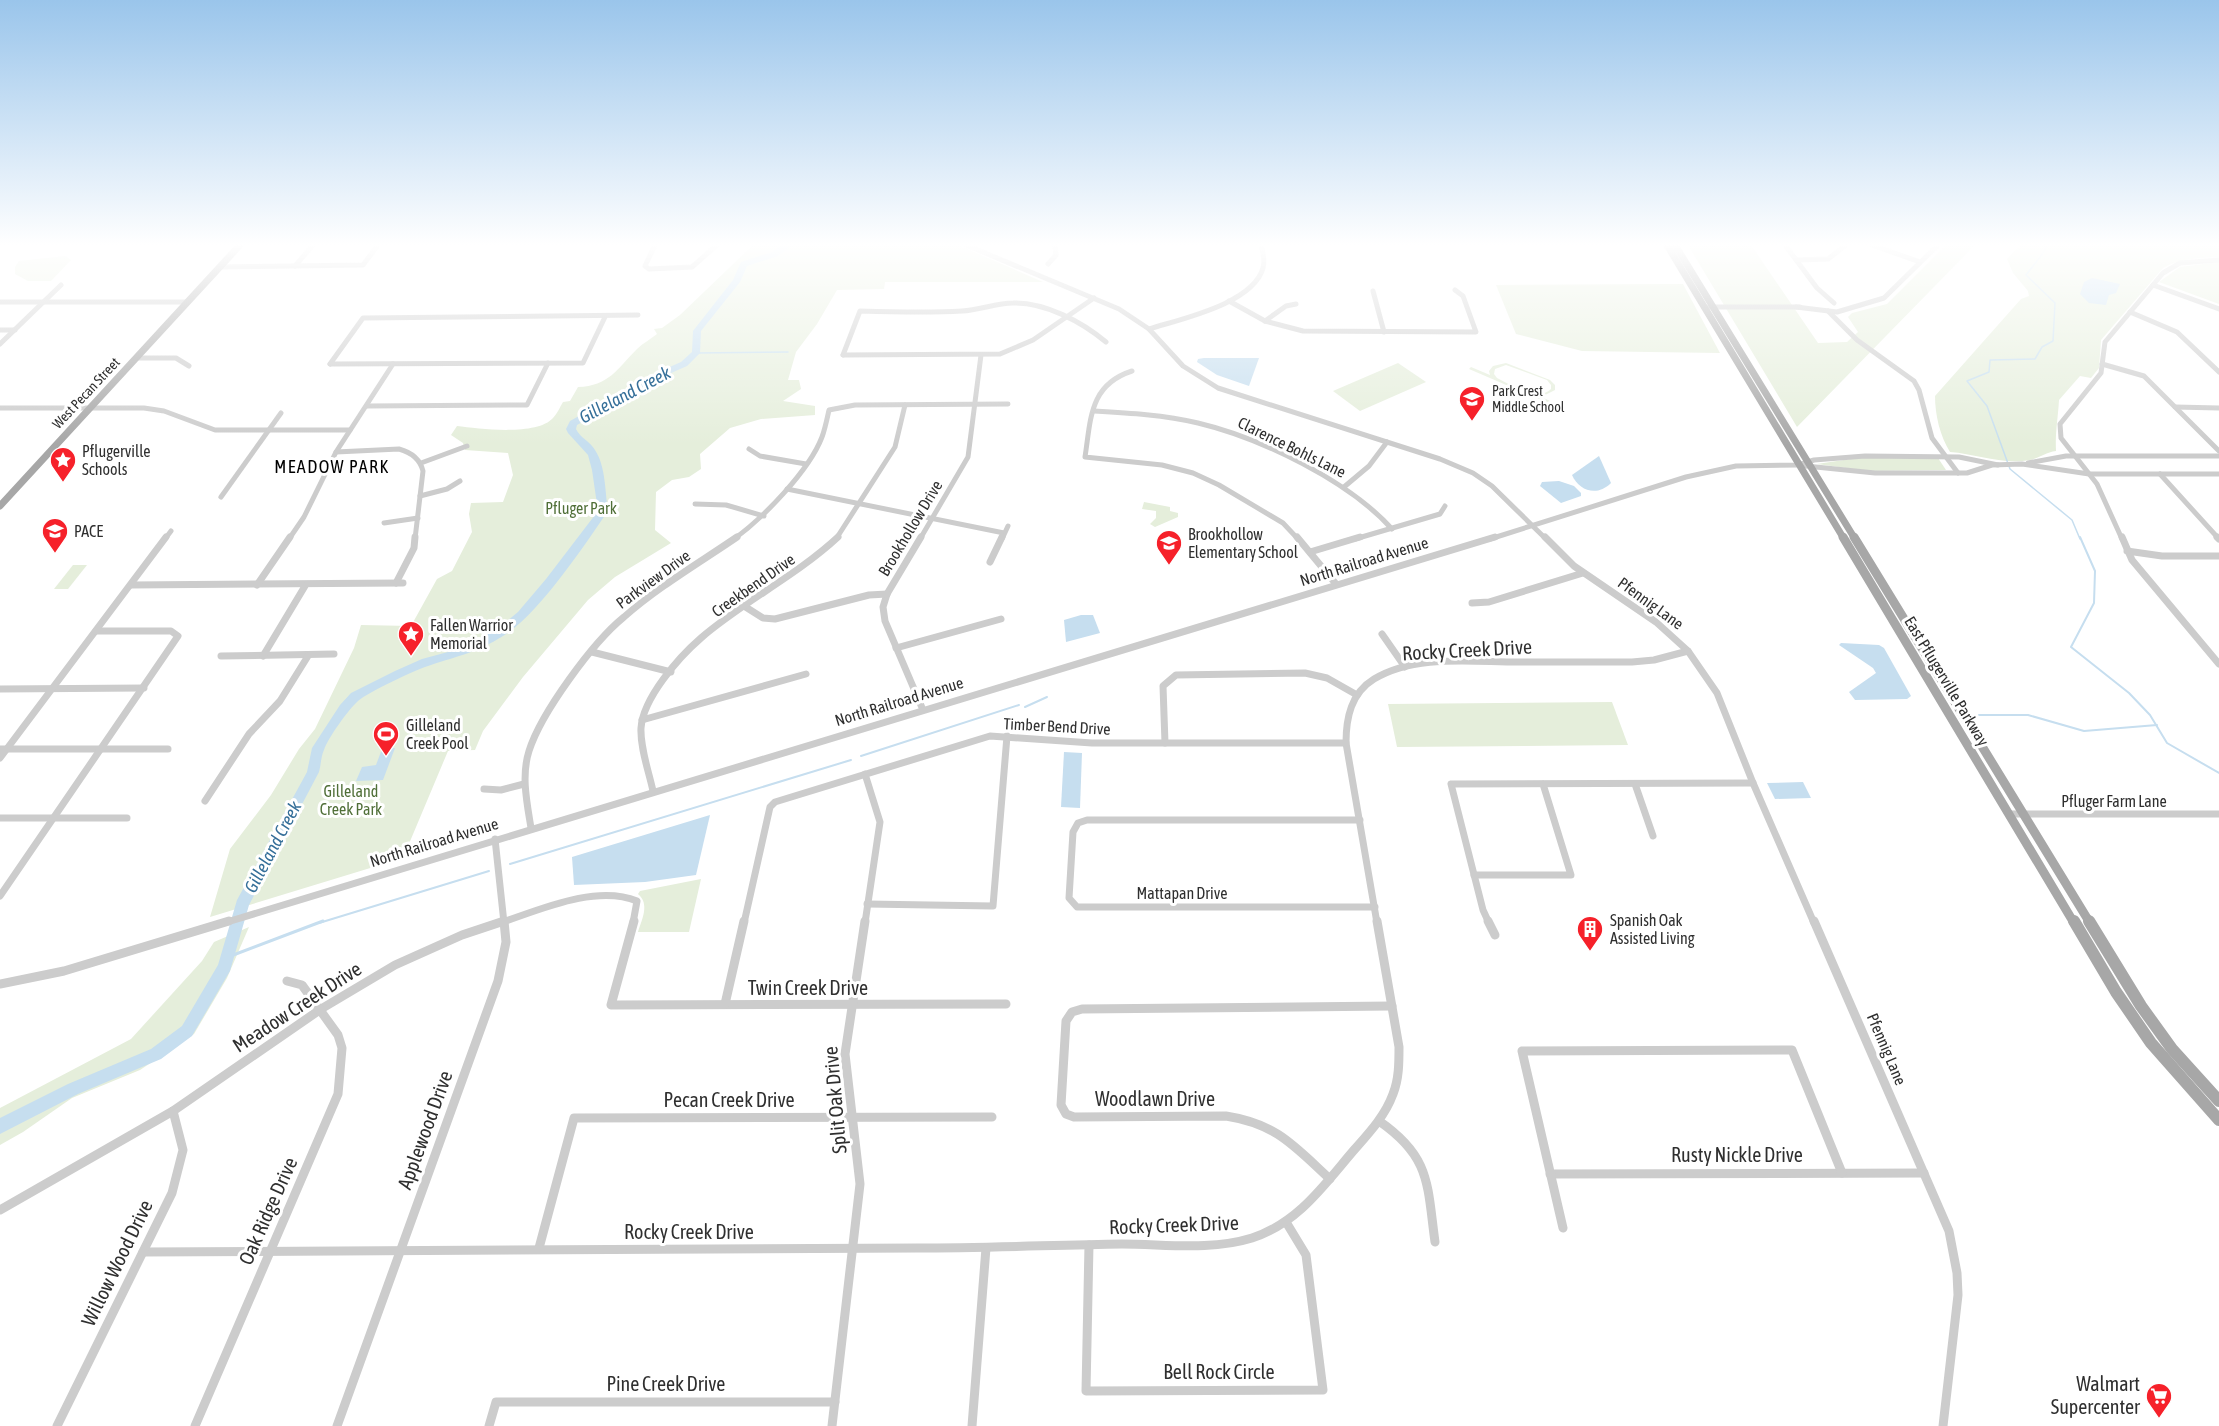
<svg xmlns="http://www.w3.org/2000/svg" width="2219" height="1426" viewBox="0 0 2219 1426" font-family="'Asap Condensed',sans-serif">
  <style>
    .green { fill: #e5eedb; fill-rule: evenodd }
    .water { fill: #c6deef }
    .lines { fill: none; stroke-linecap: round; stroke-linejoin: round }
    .stream-far2 { stroke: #c6deef; stroke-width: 1.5 }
    .stream-far1 { stroke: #c6deef; stroke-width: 2 }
    .stream { stroke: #c6deef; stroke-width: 3 }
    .river { fill: #c6deef; fill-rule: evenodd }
    .minor-far2 { stroke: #ccc; stroke-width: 5 }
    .minor-far1 { stroke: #ccc; stroke-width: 7 }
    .minor { stroke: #ccc; stroke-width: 9 }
    .major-far2 { stroke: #a7a7a7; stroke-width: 7 }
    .major-far1 { stroke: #a7a7a7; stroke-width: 9 }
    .major { stroke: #a7a7a7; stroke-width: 12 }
    .labels { text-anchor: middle; stroke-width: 6; stroke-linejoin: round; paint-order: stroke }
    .far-poi-label { font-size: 14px; fill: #2f2f2f; stroke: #fff; text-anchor: start }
    .far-street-label { font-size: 14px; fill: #2f2f2f; stroke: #fff }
    .street-label { font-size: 16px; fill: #2f2f2f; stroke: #fff }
    .poi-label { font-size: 16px; fill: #2f2f2f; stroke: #fff; text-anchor: start }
    .park-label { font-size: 16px; fill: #506f38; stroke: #fff }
    .water-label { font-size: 18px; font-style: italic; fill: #356f99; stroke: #fff }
    .neighbourhood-label { font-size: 18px; letter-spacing: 1.5px; fill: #000; stroke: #fff }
    .near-street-label { font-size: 20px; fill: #2f2f2f; stroke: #fff }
    .near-poi-label { font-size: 20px; fill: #2f2f2f; stroke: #fff; text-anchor: end }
  </style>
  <rect width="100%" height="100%" fill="#fff"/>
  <g class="green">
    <path d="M753,245H958L1043,282H885L884,289L837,290L817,324L796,352L788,380H799L801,389L783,401L815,406V415L761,419L730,428L700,454L701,469L689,477L672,480L656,492L655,530L671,543L615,577L588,600L523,677L483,731L475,750L448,751L403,858L210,917L230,849L271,795L299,749L315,729L354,648L361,625L411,626L437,579L452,571L472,532L469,514L471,503L503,502L513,475L508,453L465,450L463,443L451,435L457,426C480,429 537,436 553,418C557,414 560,407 563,402L570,401L578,387C609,386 617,369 637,349C643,343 651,339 657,334L654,329L662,328L680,315Z"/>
    <path d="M1688,245H1751L1818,343L1847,342L1858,332L1848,317L1852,313L1887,304L1946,245H1975L1797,427Z"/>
    <path d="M2020,245H2219V257C2200,258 2180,258 2163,268L2101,340L2099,368L2091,378L2080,376L2059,400C2058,418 2055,433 2056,451C2046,452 2040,458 2030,460C2002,465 1977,454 1950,452C1940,436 1935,415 1935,396L2021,299L2029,296L2028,291L2013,273L2007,259Z"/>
    <path d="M65,256L71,260L51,281H28L15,274V267L19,261Z"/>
    <path d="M2219,262V304L2159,282L2180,267Z"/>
    <path d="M1683,284L1720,353L1582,351L1516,334L1496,285Z"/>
    <path d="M1398,363L1426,382L1360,411L1333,391Z"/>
    <path d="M1506,363L1550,380L1555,385V390L1541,397L1557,404L1555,406L1469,369L1471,367L1490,375L1489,371L1493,366ZM1506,365L1547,380L1551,385V389C1538,402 1511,385 1497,378L1494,374L1495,369Z"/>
    <path d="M1857,458H1938L1946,470L1868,471L1817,464Z"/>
    <path d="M1144,502L1170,507V511L1178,513V517L1155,527L1150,524L1156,518V511L1142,509Z"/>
    <path d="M73,565H87L68,589H54Z"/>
    <path d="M1612,702L1628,745L1397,747L1388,704Z"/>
    <path d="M701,879L689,932H638C642,919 650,904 638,894L640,891Z"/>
    <path d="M249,927L227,978L194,1034L140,1070L72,1098L23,1132L0,1145V1108L131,1039L202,961L214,942Z"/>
  </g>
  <g class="water">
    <path d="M2092,278L2120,284L2116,293L2109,295L2106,305L2089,303L2080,294L2084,282Z"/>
    <path d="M1204,358H1259L1249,386L1217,375L1197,362L1198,359Z"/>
    <path d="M1599,456L1611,483C1597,497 1579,491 1572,475Z"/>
    <path d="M1559,481L1574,486L1581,493V496L1561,503L1540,486L1542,482Z"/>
    <path d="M1081,615H1093L1100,633L1066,642L1064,620Z"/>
    <path d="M1841,643L1879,645L1884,648L1911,696L1907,699L1855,700L1849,692L1876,673L1873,668L1839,645Z"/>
    <path d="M395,748L383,780L356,781L362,767L376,765L382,749Z"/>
    <path d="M1064,752L1082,753L1080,808L1061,807Z"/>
    <path d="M1803,782L1811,798L1775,799L1767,783Z"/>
    <path d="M710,815L696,875L645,882L574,885L572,857Z"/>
  </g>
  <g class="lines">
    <g class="stream-far2">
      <path d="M2044,245L2046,248L2044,252L2026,275L2055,303L2053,341L2042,347L2035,359L1990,360L1989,372L1967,381L1987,406L2010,469L2072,520L2080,539"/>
      <path d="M696,353L788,352"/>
    </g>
    <g class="stream-far1">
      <path d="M2080,537L2095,571L2094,603L2071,647L2129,693L2150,715L2167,743L2219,773"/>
      <path d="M1025,707L1047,697"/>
      <path d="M1979,715H2028L2084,731L2157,725"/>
      <path d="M861,756L1019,705"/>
      <path d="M510,864L851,760"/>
      <path d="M319,923L489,871"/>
    </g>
    <path class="stream" d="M228,957L323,921"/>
    <path class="river" d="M782,245H792L778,256L747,266L740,282L701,331L700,353L687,366L662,377L577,425L576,429C580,438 590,441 595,450C606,467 605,492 608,511C584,546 538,615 503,636C478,652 458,656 431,665C417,669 368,692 358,701C348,710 328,738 324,750C321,756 321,765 319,772L249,905L230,971L192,1036L161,1059L78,1094L0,1134V1118L68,1084L151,1049L182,1026L218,965L237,900L307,772L312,748L340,705L351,693L395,671L422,659L459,649L496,630L518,612L546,579L598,511L592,470L588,455L568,433L566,429L570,421L656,373L681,362L692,352L693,331L733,280L741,262L772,252Z"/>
    <g class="minor-far2">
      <path d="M655,245L645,266L649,269L692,267L717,245"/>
      <path d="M966,245L1119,309L1149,329L1183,366L1218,388L1440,459L1473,473L1492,486L1546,539"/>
      <path d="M1785,245L1817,288L1834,303"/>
      <path d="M1872,245L1920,262"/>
      <path d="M1796,260L1828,259L1846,245"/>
      <path d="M1048,264L1056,255L1055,245"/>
      <path d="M295,266L313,245"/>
      <path d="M220,267L363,265L378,245"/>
      <path d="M2153,285L2219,309"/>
      <path d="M1373,291L1384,332"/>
      <path d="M1229,301L1265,321L1303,331L1476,332L1463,296L1455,290"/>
      <path d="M0,302H187"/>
      <path d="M1709,307H1800"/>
      <path d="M1796,307L1837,312L1884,298L1938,245"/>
      <path d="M1828,311L1857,340L1914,381L1919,390L1932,438L1958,473"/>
      <path d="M2130,312L2177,332L2219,372"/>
      <path d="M1265,321L1286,306L1296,304"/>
      <path d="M1149,329C1180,319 1253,304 1263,268C1265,261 1263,252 1261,245"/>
      <path d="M0,330H15"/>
      <path d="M0,344L61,285"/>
      <path d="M843,355L860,311C894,312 928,313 962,311C980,310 996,303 1013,303C1045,302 1082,322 1106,342"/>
      <path d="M843,355L1000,354L1033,340L1094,298"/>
      <path d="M136,358H176L189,366"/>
      <path d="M330,364L363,318L638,315"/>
      <path d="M330,364L583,363L605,317"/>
      <path d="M2102,364L2144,376L2219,451"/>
      <path d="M1132,371C1089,385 1091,419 1085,457L1162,465L1193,473L1219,485L1283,523L1298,539"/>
      <path d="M367,406L527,405L548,363"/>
      <path d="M2175,407L2219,408"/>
      <path d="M0,408H144L164,411L215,430H350"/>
      <path d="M1094,411C1129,413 1164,415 1198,423C1261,438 1349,481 1392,529"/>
      <path d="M749,449L760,456L806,464"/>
      <path d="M336,452L399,449C410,452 420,459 423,471L415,539"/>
      <path d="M421,463L467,446"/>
      <path d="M2028,463L2066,456H2219"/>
      <path d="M1806,466L1875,473H1967L1992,465L2022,464L2089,474H2219"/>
      <path d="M2160,474L2219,539"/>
      <path d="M1344,487L1369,466L1387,442"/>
      <path d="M787,489L1004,533"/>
      <path d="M420,496L447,489L460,481"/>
      <path d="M221,497L281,413"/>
      <path d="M695,504L726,505L764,516"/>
      <path d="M384,523L418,518"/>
      <path d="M165,539L171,531"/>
      <path d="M289,539L304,517L336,452L393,364"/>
      <path d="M734,539C763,518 809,471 822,437C825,429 827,419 829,410L855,405L1008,404"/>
      <path d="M836,539L895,447L905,405"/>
      <path d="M920,539L968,457L981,355"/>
      <path d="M1002,539L1008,526"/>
      <path d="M1355,539L1440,514L1445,506"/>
      <path d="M1490,539L1686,477L1736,466L1798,465L1814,460L1865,456L1959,457L1998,465"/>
      <path d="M2122,539L2097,484L2061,438L2060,424L2101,373L2105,342L2163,273L2180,263L2219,260"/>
    </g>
    <g class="minor-far1">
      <path d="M921,537L887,594L883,607L885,621L923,710"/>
      <path d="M1297,537L1336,584"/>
      <path d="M1545,537L1574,566L1656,622L1688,651L1717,693L1753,783L1814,923"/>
      <path d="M2122,537L2132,560L2219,664"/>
      <path d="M2217,537L2219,539"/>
      <path d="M2127,551L2162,556H2219"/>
      <path d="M1310,552L1360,537"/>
      <path d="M990,562L1002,537"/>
      <path d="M396,583L414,548L415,537"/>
      <path d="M131,585L403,583"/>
      <path d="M257,585L290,537"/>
      <path d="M1472,603L1489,602L1583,573"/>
      <path d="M744,606L763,618L775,619L869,595L887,594"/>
      <path d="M1382,634L1405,667"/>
      <path d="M896,648L1001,619"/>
      <path d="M592,652L671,672"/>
      <path d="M221,656L334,654"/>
      <path d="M263,656L305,586"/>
      <path d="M0,689L144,688"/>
      <path d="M642,720L806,674"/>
      <path d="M1165,743L1163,686L1176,675L1305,673L1327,678L1357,695"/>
      <path d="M0,749H168"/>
      <path d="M0,758L166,537"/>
      <path d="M1635,784L1653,836"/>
      <path d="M484,789L501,790L524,784"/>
      <path d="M653,791C649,772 640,748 641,728C643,698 679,657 701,638C744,601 796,576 838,537"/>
      <path d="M205,801L249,734L280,701L308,656"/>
      <path d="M2009,814H2219"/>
      <path d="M0,818H127"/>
      <path d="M1360,820H1087L1078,823L1073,832L1069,898L1077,907H1375"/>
      <path d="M531,828C527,803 521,776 529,751C541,713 593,642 624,617C658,587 699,563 737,537"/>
      <path d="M495,839L504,923"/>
      <path d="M1474,875H1571L1543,784"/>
      <path d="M0,896L178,636L171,631H96"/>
      <path d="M867,904L993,906L1007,736"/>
      <path d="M224,923L1495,537"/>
      <path d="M500,923C539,910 596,884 637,901L633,923"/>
      <path d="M744,923L770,807L775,802L990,736L1092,743H1346"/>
      <path d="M865,923L880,822L865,774"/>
      <path d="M1377,923L1346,743C1346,718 1351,693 1374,679C1415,654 1472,662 1518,662C1556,662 1594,662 1632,662L1654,660L1688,651"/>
      <path d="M1489,923L1483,910L1451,784L1753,783"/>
    </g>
    <g class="minor">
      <path d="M634,921L611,1005L1006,1004"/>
      <path d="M1488,921L1495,935"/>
      <path d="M1814,921L1949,1231L1957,1273L1958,1295L1943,1426"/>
      <path d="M0,984L64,971L229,921"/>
      <path d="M725,1004L744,921"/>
      <path d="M1379,1121C1431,1157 1427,1184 1435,1242"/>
      <path d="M1550,1174L1924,1173"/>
      <path d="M1330,1179C1294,1146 1277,1124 1226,1116L1074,1117L1066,1114L1061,1105L1066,1021L1072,1012L1082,1009L1392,1006"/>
      <path d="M0,1210L173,1111L321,1009L395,965L462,935L504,921"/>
      <path d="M1563,1228L1522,1051L1792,1050L1842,1173"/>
      <path d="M1089,1245L1086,1391L1323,1390L1306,1255L1286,1222"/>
      <path d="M539,1248L574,1118L992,1117"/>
      <path d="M143,1252C401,1249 659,1248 917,1248C986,1248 1054,1245 1122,1244C1165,1244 1210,1251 1252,1238C1298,1223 1324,1185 1354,1150C1369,1133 1385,1116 1393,1094C1399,1079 1399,1063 1399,1047L1377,921"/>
      <path d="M57,1426L172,1193L183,1150L173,1111"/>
      <path d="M195,1426L338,1094L342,1048L338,1035L302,985L287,981"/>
      <path d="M337,1426L498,981L506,942L504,921"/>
      <path d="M489,1426L496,1402H835"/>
      <path d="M832,1426L860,1184L845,1054L865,921"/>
      <path d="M972,1426L986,1248"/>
    </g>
    <g class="major-far2">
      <path d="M1667,245L1844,539"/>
      <path d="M1675,245L1855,539"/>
      <path d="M0,506L240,245"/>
    </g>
    <g class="major-far1">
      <path d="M1843,537L2074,923"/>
      <path d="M1854,537L2090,923"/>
    </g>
    <g class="major">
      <path d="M2074,921L2116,992L2151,1043L2219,1120"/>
      <path d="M2089,921L2141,1006L2172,1049L2219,1101"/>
    </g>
  </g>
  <linearGradient id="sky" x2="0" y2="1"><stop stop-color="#9ac5eb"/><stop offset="0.55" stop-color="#fff"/><stop offset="1" stop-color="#fff" stop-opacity="0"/></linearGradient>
  <rect width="2219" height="445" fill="url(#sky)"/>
  <defs>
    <g id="school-pin" transform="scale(1.35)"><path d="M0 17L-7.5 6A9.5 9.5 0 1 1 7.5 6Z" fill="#f6212a" stroke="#fff"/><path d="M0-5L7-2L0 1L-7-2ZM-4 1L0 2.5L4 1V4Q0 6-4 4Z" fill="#fff"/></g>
    <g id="sight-pin" transform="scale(1.35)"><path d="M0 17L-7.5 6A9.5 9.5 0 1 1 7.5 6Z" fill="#f6212a" stroke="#fff"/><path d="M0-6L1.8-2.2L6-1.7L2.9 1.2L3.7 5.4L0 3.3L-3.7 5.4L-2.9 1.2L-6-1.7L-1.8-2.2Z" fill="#fff"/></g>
    <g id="stadium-pin" transform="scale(1.35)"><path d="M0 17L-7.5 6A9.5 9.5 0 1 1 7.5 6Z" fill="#f6212a" stroke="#fff"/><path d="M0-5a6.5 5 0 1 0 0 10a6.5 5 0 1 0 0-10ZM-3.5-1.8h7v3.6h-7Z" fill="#fff"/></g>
    <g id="building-pin" transform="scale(1.35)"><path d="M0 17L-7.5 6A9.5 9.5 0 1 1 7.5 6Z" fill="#f6212a" stroke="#fff"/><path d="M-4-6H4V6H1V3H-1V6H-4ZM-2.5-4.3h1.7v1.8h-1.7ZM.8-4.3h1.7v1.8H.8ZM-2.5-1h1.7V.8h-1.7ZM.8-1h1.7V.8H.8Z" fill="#fff"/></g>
    <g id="supermarket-pin" transform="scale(1.35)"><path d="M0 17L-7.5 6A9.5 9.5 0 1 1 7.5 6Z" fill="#f6212a" stroke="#fff"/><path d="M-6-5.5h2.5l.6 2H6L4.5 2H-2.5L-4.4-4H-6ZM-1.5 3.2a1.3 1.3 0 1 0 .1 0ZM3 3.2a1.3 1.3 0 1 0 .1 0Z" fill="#fff"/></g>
  </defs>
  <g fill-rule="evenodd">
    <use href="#school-pin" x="1472" y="399"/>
    <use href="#sight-pin" x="63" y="460"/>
    <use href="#school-pin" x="55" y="531"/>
    <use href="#school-pin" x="1169" y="543"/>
    <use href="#sight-pin" x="411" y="634"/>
    <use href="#stadium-pin" x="386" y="734"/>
    <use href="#building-pin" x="1590" y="929"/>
    <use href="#supermarket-pin" x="2159" y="1396"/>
  </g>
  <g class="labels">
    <g class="far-poi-label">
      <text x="1492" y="396">Park Crest<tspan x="1492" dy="16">Middle School</tspan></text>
    </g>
    <g class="far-street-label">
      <text transform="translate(86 393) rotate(-47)" y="5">West Pecan Street</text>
    </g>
    <g class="street-label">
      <text transform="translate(1292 447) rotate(26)" y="6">Clarence Bohls Lane</text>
      <text transform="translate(910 528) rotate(-59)" y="6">Brookhollow Drive</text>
      <text transform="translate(1364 561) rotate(-17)" y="6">North Railroad Avenue</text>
      <text transform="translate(653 579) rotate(-36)" y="6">Parkview Drive</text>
      <text transform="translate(753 585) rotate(-35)" y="6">Creekbend Drive</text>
      <text transform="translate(1651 603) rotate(36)" y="6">Pfennig Lane</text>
      <text transform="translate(1947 681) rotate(59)" y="6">East Pflugerville Parkway</text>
      <text transform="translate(899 701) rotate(-17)" y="6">North Railroad Avenue</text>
      <text transform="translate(1057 726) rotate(3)" y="6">Timber Bend Drive</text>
      <text x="2114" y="807">Pfluger Farm Lane</text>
      <text transform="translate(434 842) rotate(-17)" y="6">North Railroad Avenue</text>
      <text x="1182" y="899">Mattapan Drive</text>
      <text transform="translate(1887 1049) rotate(67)" y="6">Pfennig Lane</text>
    </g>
    <g class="poi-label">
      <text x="82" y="457">Pflugerville<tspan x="82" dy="18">Schools</tspan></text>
      <text x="74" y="537">PACE</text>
      <text x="1188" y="540">Brookhollow<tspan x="1188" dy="18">Elementary School</tspan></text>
      <text x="430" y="631">Fallen Warrior<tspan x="430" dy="18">Memorial</tspan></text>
      <text x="406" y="731">Gilleland<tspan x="406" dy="18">Creek Pool</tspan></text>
      <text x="1610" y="926">Spanish Oak<tspan x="1610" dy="18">Assisted Living</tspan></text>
    </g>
    <g class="park-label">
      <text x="581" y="514">Pfluger Park</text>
      <text x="351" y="797">Gilleland<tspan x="351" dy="18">Creek Park</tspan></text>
    </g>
    <g class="water-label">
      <text transform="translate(625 395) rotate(-28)" y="6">Gilleland Creek</text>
      <text transform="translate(273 847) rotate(-62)" y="6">Gilleland Creek</text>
    </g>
    <g class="neighbourhood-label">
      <text x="332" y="473">MEADOW PARK</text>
    </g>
    <g class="near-street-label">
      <text transform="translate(1467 650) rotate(-3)" y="7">Rocky Creek Drive</text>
      <text x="808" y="995">Twin Creek Drive</text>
      <text transform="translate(297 1007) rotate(-33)" y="7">Meadow Creek Drive</text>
      <text x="1155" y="1106">Woodlawn Drive</text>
      <text x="729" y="1107">Pecan Creek Drive</text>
      <text transform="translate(835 1100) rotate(-95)" y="7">Split Oak Drive</text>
      <text transform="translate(425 1130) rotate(-70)" y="7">Applewood Drive</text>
      <text x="1737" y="1162">Rusty Nickle Drive</text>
      <text transform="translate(268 1211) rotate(-66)" y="7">Oak Ridge Drive</text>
      <text transform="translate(1174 1225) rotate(-2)" y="7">Rocky Creek Drive</text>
      <text x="689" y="1239">Rocky Creek Drive</text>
      <text transform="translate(117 1263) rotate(-64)" y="7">Willow Wood Drive</text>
      <text x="1219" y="1379">Bell Rock Circle</text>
      <text x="666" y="1391">Pine Creek Drive</text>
    </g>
    <g class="near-poi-label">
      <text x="2140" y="1391">Walmart<tspan x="2140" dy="23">Supercenter</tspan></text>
    </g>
  </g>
</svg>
